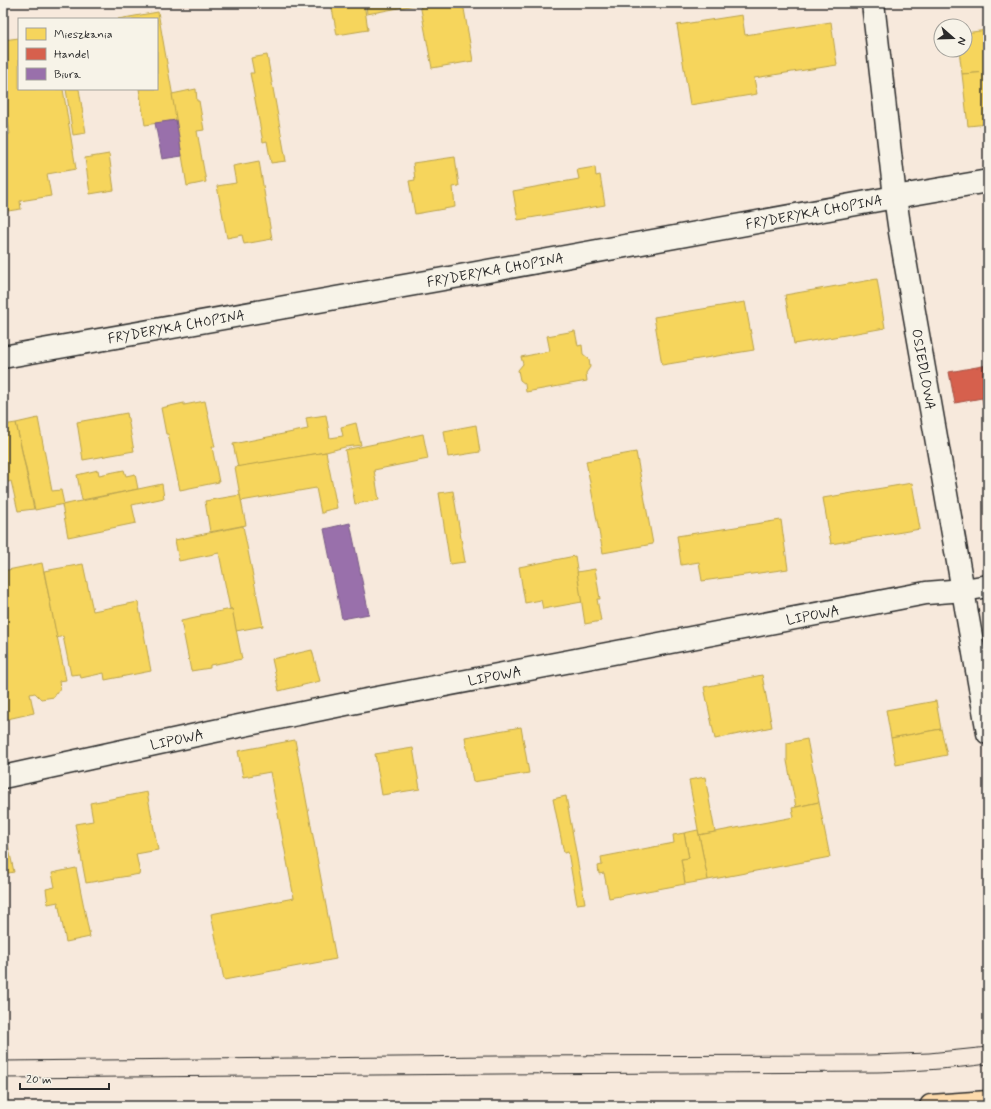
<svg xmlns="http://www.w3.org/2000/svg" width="991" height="1109" viewBox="0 0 991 1109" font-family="Mynerve,sans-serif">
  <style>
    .homes { fill: #f6d55c; stroke: #b9a24d }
    .shops { fill: #d6604d; stroke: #a35043 }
    .offices { fill: #9970ab; stroke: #785b85 }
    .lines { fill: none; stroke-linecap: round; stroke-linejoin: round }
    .street-casing { stroke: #2b2b2b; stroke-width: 25 }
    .primary-casing { stroke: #2b2b2b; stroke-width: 25 }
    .street { stroke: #f7f3e8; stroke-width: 22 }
    .primary { stroke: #fedbac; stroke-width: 22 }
    .tram { stroke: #2b2b2b; stroke-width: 1 }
    .labels { text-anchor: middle; stroke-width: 4; stroke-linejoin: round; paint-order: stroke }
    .street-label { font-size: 14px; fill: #2b2b2b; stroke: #f7f3e8 }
  </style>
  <rect width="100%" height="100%" fill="#f7e9dc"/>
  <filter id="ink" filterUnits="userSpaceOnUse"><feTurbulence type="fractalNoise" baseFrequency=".025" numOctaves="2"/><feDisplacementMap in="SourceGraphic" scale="8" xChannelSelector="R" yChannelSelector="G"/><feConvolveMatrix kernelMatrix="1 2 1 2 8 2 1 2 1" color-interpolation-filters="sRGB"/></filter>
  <g filter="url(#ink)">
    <g class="homes">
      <path d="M331,3H364L368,30L337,35Z"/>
      <path d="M366,3H463L473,61L432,68L420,4L367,14Z"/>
      <path d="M158,12L177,120L145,125L139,89H157V19H118Z"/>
      <path d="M742,15L745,35L831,22L837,65L754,78L757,94L690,105L677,25Z"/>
      <path d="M987,30L988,72L962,74L959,50H965V33Z"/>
      <path d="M19,38V89H63L76,169L47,174L51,196L20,201L21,209L8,211L3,181V135L10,134L3,91V40Z"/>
      <path d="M267,55L286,161L271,163L267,141L263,142L250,73H254L251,58Z"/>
      <path d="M988,72V124L968,126L962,74Z"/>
      <path d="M66,89H79L86,133L73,135Z"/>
      <path d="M196,89L197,101H199L204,130L197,131L206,182L187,186L172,94Z"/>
      <path d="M109,154L114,190L90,194L85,158Z"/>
      <path d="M455,157L459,186L453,187L455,207L415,214L409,181L415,180L413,163Z"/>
      <path d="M259,161L272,239L244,244L242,235L227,238L217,186L236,183L233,166Z"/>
      <path d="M595,167L596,176L600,175L605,205L518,220L513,191L579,179L577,170Z"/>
      <path d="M877,279L885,328L794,344L785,295Z"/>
      <path d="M745,302L754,350L662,365L654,317Z"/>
      <path d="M575,331L578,346L582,345L583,354L589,359L590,367L586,373L587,381L526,392L525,384L520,380L518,370L523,364L521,357L550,351L547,336Z"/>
      <path d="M205,401L215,447H212L219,482L180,490L168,434H166L161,408L184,403V405Z"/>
      <path d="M127,413L134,451L83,460L77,422Z"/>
      <path d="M326,415L330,438L343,436L341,427L356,423L361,445L345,447L326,452L238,467L233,444L308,429L306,418Z"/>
      <path d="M38,418L52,491L61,490L64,504L35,510L16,423Z"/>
      <path d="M16,423L34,509L18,511L11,481L6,483L3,468V425Z"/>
      <path d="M476,425L480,452L448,457L444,431Z"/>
      <path d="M423,434L428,459L374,470L379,500L355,504L345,450Z"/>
      <path d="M326,452L337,508L324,511V513H321L316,488L241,501L235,467Z"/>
      <path d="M636,452L653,544L603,553L586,461Z"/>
      <path d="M98,470L99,475L124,470L126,476L135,474L138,489L82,500L77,475Z"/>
      <path d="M912,483L920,529L831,544L823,498Z"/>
      <path d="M162,484L164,498L132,505L136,523L68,537L62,505Z"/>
      <path d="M453,491L465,562L450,564L439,493Z"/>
      <path d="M240,495L246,525L210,532L205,501Z"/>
      <path d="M781,520L788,569L702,581L699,562L681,565L677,536Z"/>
      <path d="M243,526L263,626L236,631L232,609H230L219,553L179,561L175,540Z"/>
      <path d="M575,556L582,602L543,609L541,600L525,603L519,567Z"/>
      <path d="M42,563L66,680L59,681L60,688L54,697L41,699L35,693L30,694L34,713L3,720V606H7L3,587V571Z"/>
      <path d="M83,564L93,611L138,602L151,671L105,680L104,673L81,678L80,674L71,675L63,636L57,638L44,571Z"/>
      <path d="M595,569L600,599H597L601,621L585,624L577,572Z"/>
      <path d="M232,609L242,659L210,665V668L191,671L181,621L200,617V615Z"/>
      <path d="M312,650L320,681L279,691L272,659Z"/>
      <path d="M762,675L772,727L715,739L704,687Z"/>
      <path d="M936,701L941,729L891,738L886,710Z"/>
      <path d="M521,727L529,773L473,782L465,737Z"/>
      <path d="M941,729L947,755L896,765L891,738Z"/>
      <path d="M807,739L819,802L796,807L787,761V743Z"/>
      <path d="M295,740L336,959L224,980L211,914L294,898L270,772L243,777L238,751Z"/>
      <path d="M413,748L420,789L382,795L375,754Z"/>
      <path d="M705,777L715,832L699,835L689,780Z"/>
      <path d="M147,792L158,850L136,854L140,874L86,883L75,824L93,821L90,803Z"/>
      <path d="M566,796L585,903L577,904L568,852L564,853L553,799Z"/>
      <path d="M819,802L830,857L708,880L699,835L794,817L792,808Z"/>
      <path d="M3,822L14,872L3,874Z"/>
      <path d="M698,830L708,880L685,884L681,859L689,858L684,833Z"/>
      <path d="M684,833L689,858L681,859L685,884L609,898L604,873L599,874L598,866L602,865L601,857L674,843L673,835Z"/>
      <path d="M76,868L90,937L66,942L58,902L48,904L46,889L55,887L52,873Z"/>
    </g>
    <path class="shops" d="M988,365V408L984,409L982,398L955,403L949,372Z"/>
    <g class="offices">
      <path d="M176,120L182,156L162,159L155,123Z"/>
      <path d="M350,523L369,614L342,619L324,529Z"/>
    </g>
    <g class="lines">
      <g class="street-casing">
        <g id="street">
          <path id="s1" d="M873,3L895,197L900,232L988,733"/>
          <path id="s2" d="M3,357L449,278L895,197L988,181"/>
          <path id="s3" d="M3,777L210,732L346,704L926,593L964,590L988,586"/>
        </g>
      </g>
      <g class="primary-casing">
        <path id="primary" d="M931,1106L988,1102"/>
      </g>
      <use href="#street" class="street"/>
      <use href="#primary" class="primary"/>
      <g class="tram">
        <path d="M3,1061L495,1056L871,1055L929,1053L988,1047"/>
        <path d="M3,1078L498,1074L878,1072C915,1071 951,1069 988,1064"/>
      </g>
    </g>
  </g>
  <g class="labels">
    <g class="street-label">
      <text dy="5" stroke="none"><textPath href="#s2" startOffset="824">FRYDERYKA CHOPINA</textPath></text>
      <text dy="5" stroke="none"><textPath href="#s2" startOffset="500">FRYDERYKA CHOPINA</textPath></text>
      <text dy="5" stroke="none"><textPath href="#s2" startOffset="176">FRYDERYKA CHOPINA</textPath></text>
      <text dy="5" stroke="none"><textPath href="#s1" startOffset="370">OSIEDLOWA</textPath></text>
      <text dy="5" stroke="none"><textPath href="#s3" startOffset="826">LIPOWA</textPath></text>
      <text dy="5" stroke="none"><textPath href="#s3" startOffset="502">LIPOWA</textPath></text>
      <text dy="5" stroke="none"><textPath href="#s3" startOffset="178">LIPOWA</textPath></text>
    </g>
  </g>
  <rect width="991" height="1109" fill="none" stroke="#f7f3e8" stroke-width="16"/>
  <rect x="8" y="8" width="975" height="1093" fill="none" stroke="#2b2b2b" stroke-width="1.5" filter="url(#ink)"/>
  <rect x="18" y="18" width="140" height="72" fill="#f7f3e8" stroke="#a5a39c"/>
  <rect x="26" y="28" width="20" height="12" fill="#f6d55c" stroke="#a5a39c"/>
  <text x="54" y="38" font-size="12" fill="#2b2b2b">Mieszkania</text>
  <rect x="26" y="48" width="20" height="12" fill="#d6604d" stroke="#a5a39c"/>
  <text x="54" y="58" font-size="12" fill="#2b2b2b">Handel</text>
  <rect x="26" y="68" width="20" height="12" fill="#9970ab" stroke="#a5a39c"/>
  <text x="54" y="78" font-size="12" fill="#2b2b2b">Biura</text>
  <g transform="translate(953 38) rotate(110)"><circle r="19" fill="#f7f3e8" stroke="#a5a39c"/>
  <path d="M0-3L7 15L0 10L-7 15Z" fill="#2b2b2b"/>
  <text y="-6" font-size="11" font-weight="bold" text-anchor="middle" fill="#2b2b2b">N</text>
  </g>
  <path d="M20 1083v6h89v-6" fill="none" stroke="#2b2b2b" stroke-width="2"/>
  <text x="26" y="1083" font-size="12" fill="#2b2b2b" stroke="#f7f3e8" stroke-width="3" paint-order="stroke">20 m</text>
</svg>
